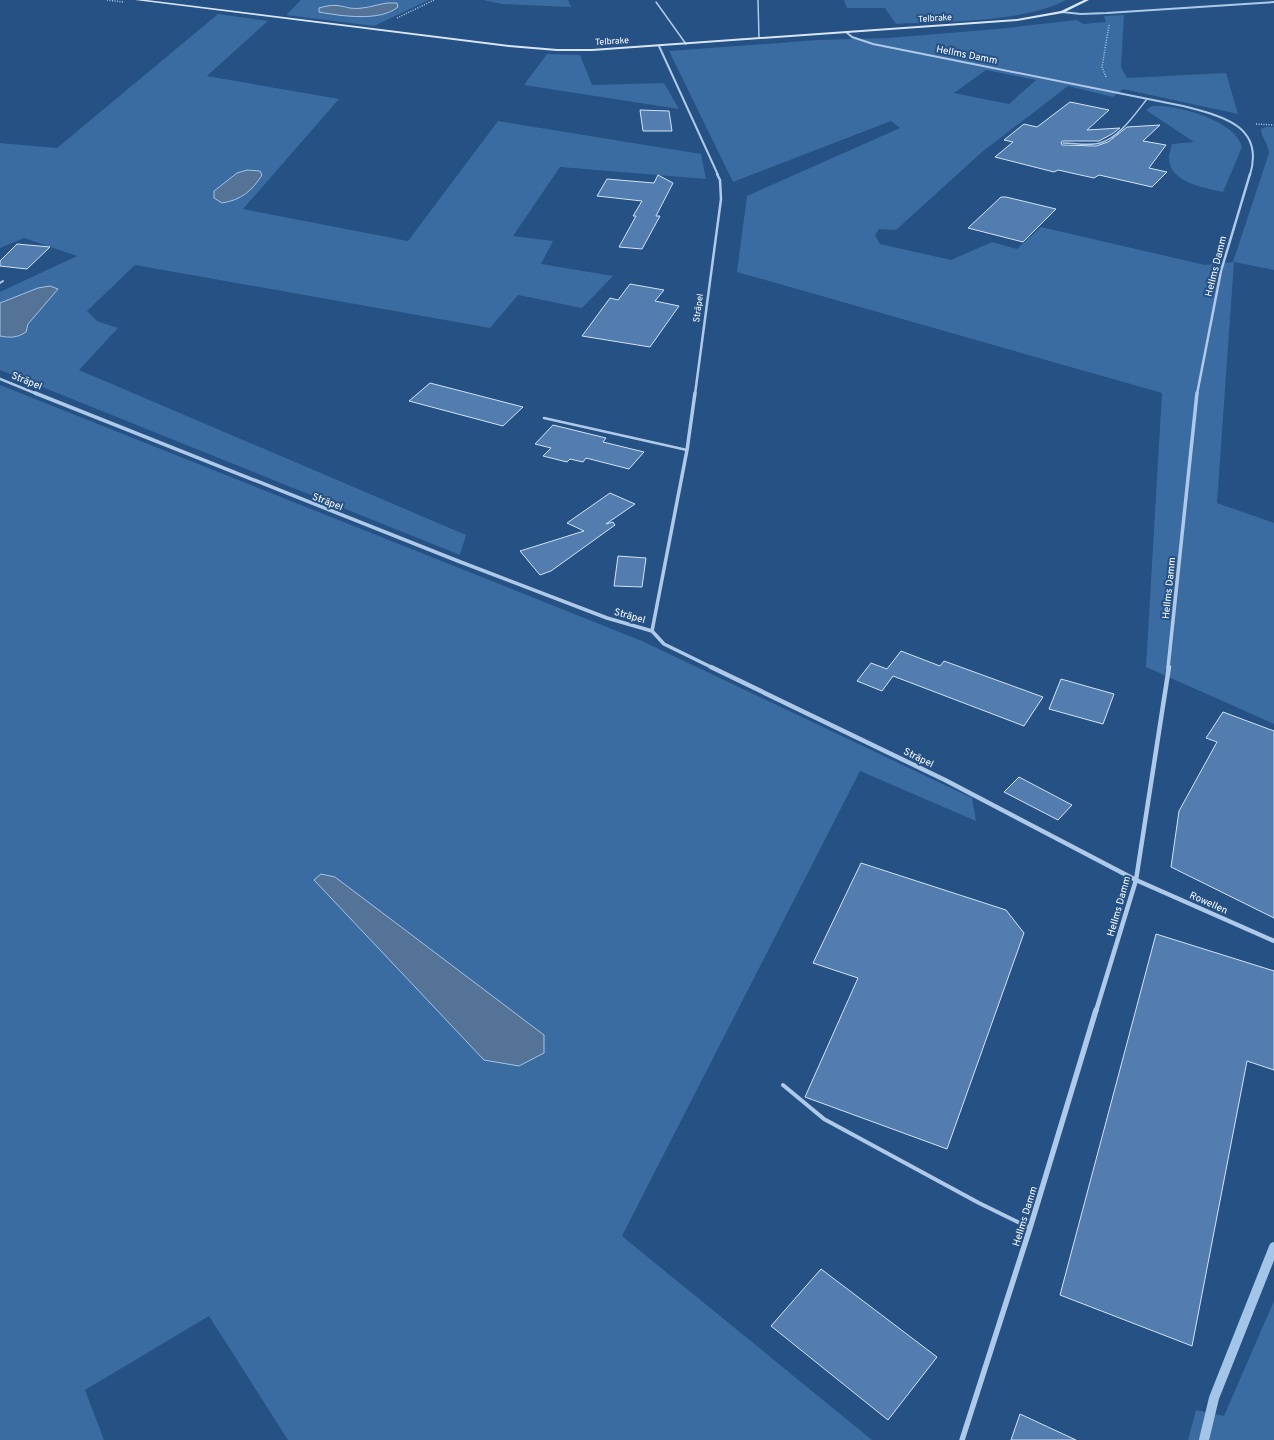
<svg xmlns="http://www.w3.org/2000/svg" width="1274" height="1440" viewBox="0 0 1274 1440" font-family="Overpass,sans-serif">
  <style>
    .green { fill: #3a6ba1; fill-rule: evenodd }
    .water { fill: #557297; stroke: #a3c5e8 }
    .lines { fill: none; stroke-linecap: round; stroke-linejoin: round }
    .stream { stroke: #a3c5e8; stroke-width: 10 }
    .building { fill: #527dae; stroke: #d3e3f6 }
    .path { stroke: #afcae8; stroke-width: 1.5; stroke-dasharray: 1 1.5; stroke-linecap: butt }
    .lane-far3 { stroke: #afcae8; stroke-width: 1.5 }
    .lane-far2 { stroke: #afcae8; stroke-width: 2 }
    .lane-far1 { stroke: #afcae8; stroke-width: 2.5 }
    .lane { stroke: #afcae8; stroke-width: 4 }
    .street-far4 { stroke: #afcae8; stroke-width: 2 }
    .street-far3 { stroke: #afcae8; stroke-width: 2.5 }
    .street-far2 { stroke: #afcae8; stroke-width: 3.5 }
    .street-far1 { stroke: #afcae8; stroke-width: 4.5 }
    .street { stroke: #afcae8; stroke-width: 5.5 }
    .secondary { fill: #d9e6f7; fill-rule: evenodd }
    .labels { text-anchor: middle; stroke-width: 4; stroke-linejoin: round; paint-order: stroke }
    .far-street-label { font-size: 9px; fill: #fff; stroke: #255184 }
    .street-label { font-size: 10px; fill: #fff; stroke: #255184 }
  </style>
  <rect width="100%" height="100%" fill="#255184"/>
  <g class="green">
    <path d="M301,0H429L374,26L286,15ZM387,3H397L364,16L319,12L346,6C357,12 375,5 387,3Z"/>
    <path d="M483,0H568L571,7L502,4Z"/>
    <path d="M844,0H1066C1022,23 947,21 896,24L885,8H847Z"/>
    <path d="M218,14L268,21L207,76L339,99L243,209L408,241L498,121L701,154L706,179L560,167L513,236L553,241L541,264L613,276L582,308L518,295L490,328L135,265L87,311L97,321L118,328L79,370L466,535L460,555L0,370V336L8,338L26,332L28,324L42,307L38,288L0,303V292L77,256L24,238L0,248V143L57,148Z"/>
    <path d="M1124,15L1121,67L1127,78L1226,73L1238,114L1123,89L1113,97L1068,86L982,152L896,230L879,229L875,235L880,244L951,260L992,242L1017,249L1041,227L1205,265L1233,262L1269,153C1268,143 1261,137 1261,129L1266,127H1274V270L1234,262L1217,503L1274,523V724L1146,667L1162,393L737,272L747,196L900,128L891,121L733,182L669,51L818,40L889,38L997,29L1077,20L1083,24L1106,22L1104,16ZM986,70L1036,80L1009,104L954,93Z"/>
    <path d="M547,54L580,55L592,85L664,83L679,109L524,85Z"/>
    <path d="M1152,106C1176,104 1236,121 1242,147L1223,192C1206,188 1171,183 1169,160C1168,156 1171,149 1172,144L1194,142L1146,110Z"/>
    <path d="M0,385L642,641L972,798L976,821L860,771L622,1236L872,1440H288L209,1316L85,1390L104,1440H0ZM335,877L544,1035L332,898L315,880Z"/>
    <path d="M1274,1301V1440H1188L1196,1410L1224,1416Z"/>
  </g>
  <g class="water">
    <path d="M387,3H397L398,7C380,22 341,16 319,12V8C333,4 337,5 350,8C362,10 375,5 387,3Z"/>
    <path d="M247,170L260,171L262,175C252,191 241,200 222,203L214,198V191L237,173Z"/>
    <path d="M50,286L58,289L28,324L26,332C17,338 10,338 0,336V303L38,288Z"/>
    <path d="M321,874L335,877L544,1035V1053L519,1066L484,1060L314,880Z"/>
  </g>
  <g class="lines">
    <path class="stream" d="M1204,1440L1214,1398L1274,1247"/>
  </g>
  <g class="building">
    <path d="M1070,102L1109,110L1087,130L1120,128L1112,134L1099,141H1063L1061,142L1062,145L1096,146L1108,142L1127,127L1160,125L1143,141L1166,145L1149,168L1167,172L1152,187L1099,175L1094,178L1058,170L1054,172L995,157L1013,142L1004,140L1024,124L1037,127Z"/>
    <path d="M640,110L669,111L672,131H643Z"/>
    <path d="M658,175L673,183L656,216H660L642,249L619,247L636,216H633L642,201L597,196L607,179L654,183Z"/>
    <path d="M1001,197H1006L1056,209L1023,242L968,228Z"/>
    <path d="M17,244L50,247L27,269L0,266V261Z"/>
    <path d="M630,284L664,290L655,301L679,306L650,347L582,336L610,298L618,300Z"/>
    <path d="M430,383L523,407L503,426L409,401Z"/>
    <path d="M553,425L606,438L603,442L644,452L629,469L586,458L583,462L570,459L567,462L543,456L551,448L535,444Z"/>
    <path d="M610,493L635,504L606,524L613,522L615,525L551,571L540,575L520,551L584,531L567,523Z"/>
    <path d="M618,556L646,558L642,587L614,586Z"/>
    <path d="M901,651L940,666L944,661L1043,697L1024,726L893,676L882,691L857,681L871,663L887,669Z"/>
    <path d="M1061,679L1114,694L1103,724L1049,709Z"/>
    <path d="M1223,712L1274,731V918L1171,867L1179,811L1217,742L1206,738Z"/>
    <path d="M1019,777L1072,805L1058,820L1004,792Z"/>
    <path d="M861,863L1006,910L1024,933L947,1149L805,1097L858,978L813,963Z"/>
    <path d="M1156,934L1274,971V1070L1247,1061L1192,1346L1060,1295Z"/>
    <path d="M821,1269L937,1357L888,1420L771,1326Z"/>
    <path d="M1020,1414L1076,1440H1011Z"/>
  </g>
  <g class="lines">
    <g class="path">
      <path d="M107,0L123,2"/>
      <path d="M397,18L434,0"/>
      <path d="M1106,77L1102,67L1109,25"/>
      <path d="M1256,124L1274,125"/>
    </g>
    <g class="lane-far3">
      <path d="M758,0L759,38"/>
      <path d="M656,2L686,44"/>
      <path d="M1063,143C1075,143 1089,146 1100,143C1119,138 1135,114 1147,99"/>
    </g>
    <path class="lane-far2" d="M0,283L3,281"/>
    <path class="lane-far1" d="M544,418L687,450"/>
    <path class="lane" d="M783,1085L824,1119L979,1203L1030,1228"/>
    <g class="street-far4">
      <path d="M1062,12L1081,14L1107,13L1274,2"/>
      <path d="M846,32L852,37L873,44L1183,106C1221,116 1265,125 1250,175"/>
      <path d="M659,46L718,175"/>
    </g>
    <g class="street-far3">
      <path d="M0,379L37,394"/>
      <path d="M695,394L721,199L720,180L717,174"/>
      <path d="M1197,394L1221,271L1250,174"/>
    </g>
    <g class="street-far2">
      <path d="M35,393L458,561L607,618L652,631L664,644L713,668"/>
      <path d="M652,631L687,450L695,393"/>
      <path d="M1168,668L1197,393"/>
    </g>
    <g class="street-far1">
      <path d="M711,667L945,780L1136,880L1274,941"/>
      <path d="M1096,1011L1136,880L1169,667"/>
    </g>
    <path class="street" d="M962,1440L1030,1228L1096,1010"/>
    <path class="secondary" d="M135,0H147L509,45L557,49H592L1017,19L1061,11L1084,0H1089L1063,13L1017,21L592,51H557L509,47Z"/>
  </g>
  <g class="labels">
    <g class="far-street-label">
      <text transform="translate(935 18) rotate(-4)" y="3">Telbrake</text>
      <text transform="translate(612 41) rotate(-3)" y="3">Telbrake</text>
      <text transform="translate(698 308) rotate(-82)" y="3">Sträpel</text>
    </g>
    <g class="street-label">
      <text transform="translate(967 54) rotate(11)" y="4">Hellms Damm</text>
      <text transform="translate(1215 266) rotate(-76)" y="4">Hellms Damm</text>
      <text transform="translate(27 380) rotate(22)" y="4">Sträpel</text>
      <text transform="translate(328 501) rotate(21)" y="4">Sträpel</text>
      <text transform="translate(1168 588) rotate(-84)" y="4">Hellms Damm</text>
      <text transform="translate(630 615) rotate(16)" y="4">Sträpel</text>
      <text transform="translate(919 757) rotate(26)" y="4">Sträpel</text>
      <text transform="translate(1209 902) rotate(24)" y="4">Rowellen</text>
      <text transform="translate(1118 906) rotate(-74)" y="4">Hellms Damm</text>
      <text transform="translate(1024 1216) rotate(-73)" y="4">Hellms Damm</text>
    </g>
  </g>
</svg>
